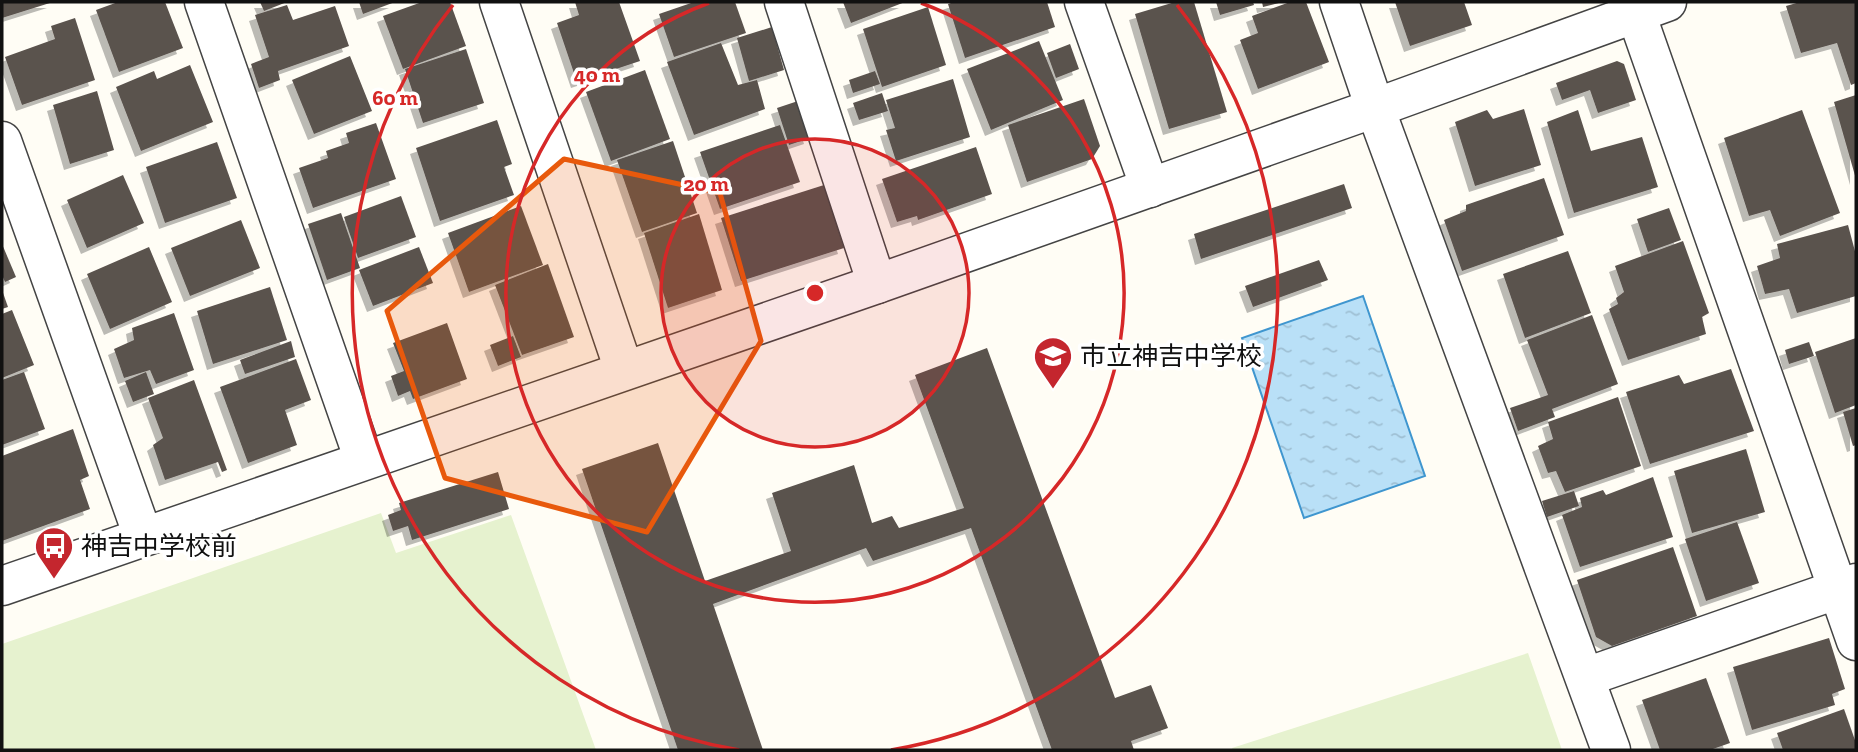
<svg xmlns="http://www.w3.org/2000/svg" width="1858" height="752" viewBox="0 0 1858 752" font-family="'Zilla Slab','Noto Sans JP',serif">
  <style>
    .pitch { fill: #e6f2cf }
    .water { fill: url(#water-ripples); stroke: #3f96cf; stroke-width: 2 }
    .building { fill: #5a524d; filter: url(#shadow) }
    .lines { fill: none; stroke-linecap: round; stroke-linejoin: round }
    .minor-casing { stroke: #444; stroke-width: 41 }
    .minor { stroke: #fff; stroke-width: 38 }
    .marked { fill: #e8590c; fill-opacity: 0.2; stroke: #e8590c; stroke-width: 5; stroke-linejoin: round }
    .ring { fill: none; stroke: #d62828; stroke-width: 3.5 }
    .labels { text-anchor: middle; stroke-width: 7; stroke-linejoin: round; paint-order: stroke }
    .poi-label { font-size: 26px; fill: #111; stroke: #fff; text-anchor: start }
    .centre { fill: #d62828; stroke: #fff; stroke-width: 3.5 }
    .ring-label { font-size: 21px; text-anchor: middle; font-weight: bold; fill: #d62828; stroke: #fff; stroke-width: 7; stroke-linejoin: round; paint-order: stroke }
  </style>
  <defs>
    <pattern id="water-ripples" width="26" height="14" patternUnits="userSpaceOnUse" patternTransform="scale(1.75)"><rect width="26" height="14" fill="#b9e0f7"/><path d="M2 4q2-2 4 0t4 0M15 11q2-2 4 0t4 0" fill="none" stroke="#9ebfd3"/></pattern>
    <filter id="shadow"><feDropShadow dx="-6" dy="6" stdDeviation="0" flood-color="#0004"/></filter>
  </defs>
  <rect width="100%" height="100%" fill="#fffdf5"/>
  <g class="pitch">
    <path d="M381,513L396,553L511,515L596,750H2V644Z"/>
    <path d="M1528,653L1562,750H1233L1232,748Z"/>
  </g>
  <path class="water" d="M1363,296L1425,476L1304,518L1242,338Z"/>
  <g class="building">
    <path d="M2,2H53L2,18Z"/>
    <path d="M118,2H165L183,48L119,72L96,10Z"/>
    <path d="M260,2H287L264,11Z"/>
    <path d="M359,2H395L363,14Z"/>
    <path d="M422,2H450L466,46L403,69L383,16Z"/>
    <path d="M575,2H619L640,61L577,82L557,23L579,15Z"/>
    <path d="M694,2H735L746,33L674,57L659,14Z"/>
    <path d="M843,2H905L851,23Z"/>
    <path d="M954,2H1047L1055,27L965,58L948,4Z"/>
    <path d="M1175,2H1194L1227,112L1169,129L1135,14Z"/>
    <path d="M1216,2H1253L1254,5L1220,15Z"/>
    <path d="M1262,2H1279V3L1263,7Z"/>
    <path d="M1290,2H1306L1329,62L1258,89L1240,40L1258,33L1252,16Z"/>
    <path d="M1395,2H1464L1472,25L1410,46Z"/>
    <path d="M1800,2H1856V83L1851,85L1837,43L1801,53L1786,6Z"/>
    <path d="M287,5L293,20L335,6L349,46L278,71L280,80L259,88L251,64L269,57L255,15Z"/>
    <path d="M928,7L946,65L882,87L863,29Z"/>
    <path d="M75,18L95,80L22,105L5,57L55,39L51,26Z"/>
    <path d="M772,27L784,70L749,81L737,38Z"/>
    <path d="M1039,41L1063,100L991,130L967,69Z"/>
    <path d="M721,43L738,85L757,80L765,109L694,135L667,62Z"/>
    <path d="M1070,44L1079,69L1056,78L1047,53Z"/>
    <path d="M466,49L484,103L423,123L405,69Z"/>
    <path d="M350,56L372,111L314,134L292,80Z"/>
    <path d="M1617,61L1624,64L1636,100L1598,113L1590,90L1562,100L1556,83Z"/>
    <path d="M190,65L213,122L141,151L116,87L154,71L157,79Z"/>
    <path d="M645,70L670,139L611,161L586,92Z"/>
    <path d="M875,71L880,84L853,93L849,80Z"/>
    <path d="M953,79L970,137L896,161L886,130L895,128L886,100Z"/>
    <path d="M97,91L114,150L70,164L53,105Z"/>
    <path d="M882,93L888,111L859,120L853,103Z"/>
    <path d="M1856,95V179L1834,102Z"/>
    <path d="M1084,99L1100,146L1092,159L1027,182L1008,125Z"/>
    <path d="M798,101L810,138L789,145L777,108Z"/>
    <path d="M1524,109L1541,165L1475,186L1455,122L1487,110L1493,119Z"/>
    <path d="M1578,110L1591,151L1642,137L1658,187L1574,213L1547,122Z"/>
    <path d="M1802,110L1840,213L1780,236L1770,210L1749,216L1724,138Z"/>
    <path d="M497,120L512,164L504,167L514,195L440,221L416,148Z"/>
    <path d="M376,123L396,179L313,208L299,168L328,158L326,151L349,143L346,133Z"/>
    <path d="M780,125L800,182L720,209L700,152Z"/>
    <path d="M673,141L697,213L642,232L617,160Z"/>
    <path d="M217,142L237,198L165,223L146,167Z"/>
    <path d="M976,147L992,194L918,220L917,216L897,222L882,179Z"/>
    <path d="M123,175L144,223L87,248L67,200Z"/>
    <path d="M1544,178L1564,235L1462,271L1444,220L1466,211V205Z"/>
    <path d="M1344,184L1352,208L1201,259L1194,234Z"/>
    <path d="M824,185L844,248L741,281L721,218Z"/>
    <path d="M401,196L416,237L358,258L344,217Z"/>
    <path d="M521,206L543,265L469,292L448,233Z"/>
    <path d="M1669,208L1681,240L1648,252L1637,219Z"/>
    <path d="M341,213L360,268L327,280L308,224Z"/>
    <path d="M699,214L722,290L668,308L644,233Z"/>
    <path d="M241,220L260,268L190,296L171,248Z"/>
    <path d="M1848,225L1856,255V296L1797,313L1789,289L1765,294L1757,266L1780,258L1777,244Z"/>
    <path d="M1683,241L1709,313L1702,317L1706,334L1628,360L1609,309L1618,304L1616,298L1624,292L1615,266Z"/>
    <path d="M2,244L16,277L5,282L2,275Z"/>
    <path d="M149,247L172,302L110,329L87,274Z"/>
    <path d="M419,247L433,283L373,306L359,270Z"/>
    <path d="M1568,251L1591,313L1525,338L1503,274Z"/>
    <path d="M1319,260L1328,280L1253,307L1245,286Z"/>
    <path d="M548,264L574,337L522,355L495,285Z"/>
    <path d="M270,287L287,340L213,364L197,311Z"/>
    <path d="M2,290L8,307L2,309Z"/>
    <path d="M12,310L34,365L2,378V314Z"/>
    <path d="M174,313L194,370L156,384L150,370L124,378L114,349L134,340L132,328Z"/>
    <path d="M1592,315L1618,384L1552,409L1555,417L1518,431L1510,408L1548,395L1527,340Z"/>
    <path d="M447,323L467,379L413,399L410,391L398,396L391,376L404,371L393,343Z"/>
    <path d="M513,336L521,357L498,366L490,345Z"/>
    <path d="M1856,338V405L1835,413L1815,352Z"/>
    <path d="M291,341L295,357L245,374L240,360Z"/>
    <path d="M1809,342L1814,356L1789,364L1785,350Z"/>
    <path d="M987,348L1115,698L1151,685L1168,728L1131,741L1134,750H1052L971,528L873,561L866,548L713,604L763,750H678L582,469L658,443L705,581L791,551L772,493L854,465L872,523L892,516L899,528L964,508L915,375Z"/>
    <path d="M296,359L311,400L285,410L297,445L248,463L220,387Z"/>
    <path d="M1731,369L1754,431L1650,464L1626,392L1679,375L1684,384Z"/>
    <path d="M24,372L45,429L2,445V380Z"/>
    <path d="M146,372L154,394L133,402L125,381Z"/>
    <path d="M194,380L227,470L222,472L218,462L165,480L153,445L163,438L148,398Z"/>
    <path d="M1618,397L1641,466L1565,492L1556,471L1548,473L1538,446L1553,439L1548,422Z"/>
    <path d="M1856,408V445L1853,446L1843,412Z"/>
    <path d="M73,429L89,476L80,480L90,509L2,541V456Z"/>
    <path d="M1746,449L1765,512L1692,533L1674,471Z"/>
    <path d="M498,472L509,509L412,540L408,526L393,531L388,515L401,510L399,503Z"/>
    <path d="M1653,477L1673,537L1580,567L1562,515L1582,507L1580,498L1603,490L1606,495Z"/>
    <path d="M1574,491L1579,506L1547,517L1542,501Z"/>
    <path d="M1737,522L1759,583L1706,601L1685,539Z"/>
    <path d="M1673,547L1697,616L1612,646L1596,637L1577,580Z"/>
    <path d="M1829,638L1845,689L1832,694L1835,705L1752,730L1733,667Z"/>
    <path d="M1706,678L1730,743L1710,750H1660L1642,700Z"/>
    <path d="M1844,709L1856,743V750H1783L1777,733Z"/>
  </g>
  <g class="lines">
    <g class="minor-casing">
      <g id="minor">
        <path d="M204,2L364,460"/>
        <path d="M499,2L624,370"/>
        <path d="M784,2L877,284"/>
        <path d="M1084,2L1150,188"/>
        <path d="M1339,2L1375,108L1611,750"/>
        <path d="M1632,2L1856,641"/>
        <path d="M2,141L143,536"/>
        <path d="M2,586L877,284L1375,108L1667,2"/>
        <path d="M1586,677L1856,583"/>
      </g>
    </g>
    <use href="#minor" class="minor"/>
  </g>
  <path class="marked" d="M564,159L720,193L761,341L647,532L445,478L387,311Z"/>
  <circle cx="815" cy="293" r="154" fill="#d62828" fill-opacity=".12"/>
  <g class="ring">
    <circle cx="815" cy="293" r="154"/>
    <path d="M921 3A309 309 0 1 1 709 3"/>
    <path d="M739 750A463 463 0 0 1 453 5M1177 5A463 463 0 0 1 891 750"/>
  </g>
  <defs>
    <g id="school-pin" transform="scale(2.0125)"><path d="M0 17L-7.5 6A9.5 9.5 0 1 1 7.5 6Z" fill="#c4262e" stroke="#fff"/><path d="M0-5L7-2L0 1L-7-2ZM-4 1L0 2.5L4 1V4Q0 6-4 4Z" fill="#fff"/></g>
    <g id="bus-pin" transform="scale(2.0125)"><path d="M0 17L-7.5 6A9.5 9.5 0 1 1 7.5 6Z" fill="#c4262e" stroke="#fff"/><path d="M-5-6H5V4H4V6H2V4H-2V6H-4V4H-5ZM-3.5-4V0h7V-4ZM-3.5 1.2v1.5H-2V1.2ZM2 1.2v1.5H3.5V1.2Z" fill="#fff"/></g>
  </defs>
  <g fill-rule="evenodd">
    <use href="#school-pin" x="1053" y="356"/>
    <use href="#bus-pin" x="54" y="546"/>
  </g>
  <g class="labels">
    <g class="poi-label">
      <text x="1080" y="365">市立神吉中学校</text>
      <text x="81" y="555">神吉中学校前</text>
    </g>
  </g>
  <circle cx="815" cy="293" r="10" class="centre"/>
  <g class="ring-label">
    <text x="597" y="82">40 m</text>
    <text x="395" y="105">60 m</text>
    <text x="706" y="191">20 m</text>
  </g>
  <rect width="1858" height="752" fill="none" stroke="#111111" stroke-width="7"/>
</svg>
